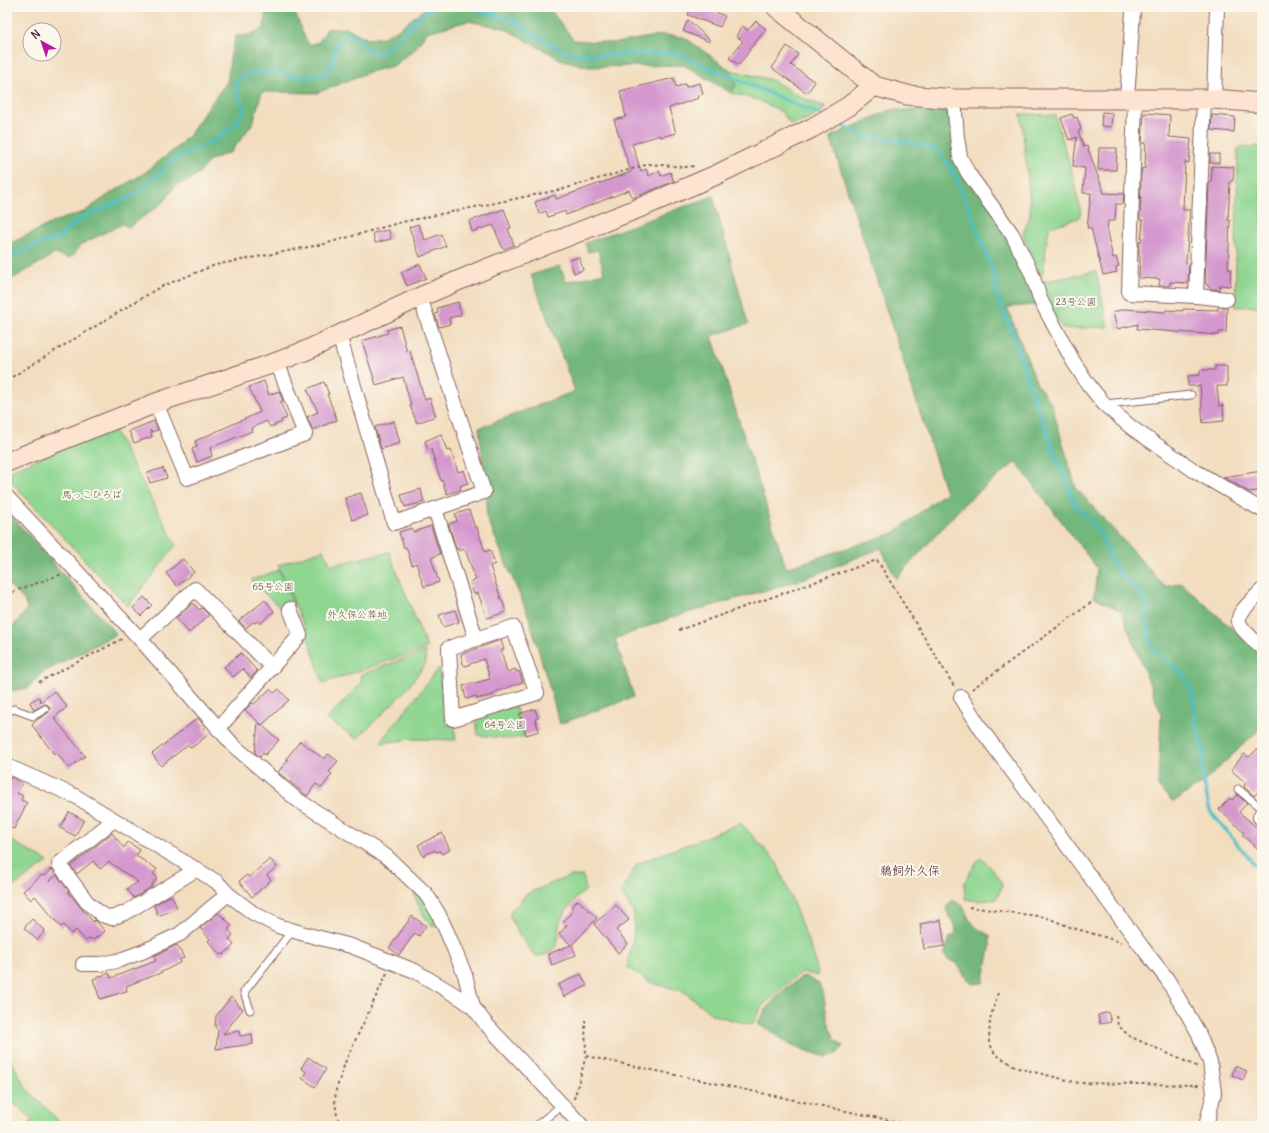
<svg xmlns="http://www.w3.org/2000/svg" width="1269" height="1133" viewBox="0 0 1269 1133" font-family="Delius,'Klee One',sans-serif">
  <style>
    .green { fill: #8fd691; stroke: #6c7a5e }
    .forest { fill: #73b77b; stroke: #5e6b53 }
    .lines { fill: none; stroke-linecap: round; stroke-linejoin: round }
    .stream { stroke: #4fbec4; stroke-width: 3.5 }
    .building { fill: #d497ce }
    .lane-casing { stroke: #85625f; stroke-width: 9 }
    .street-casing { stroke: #85625f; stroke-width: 16 }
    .secondary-casing { stroke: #85625f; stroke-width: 21 }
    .path { stroke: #85625f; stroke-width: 2; stroke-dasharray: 3 3; stroke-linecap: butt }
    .lane { stroke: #fff; stroke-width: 7 }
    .street { stroke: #fff; stroke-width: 14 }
    .secondary { stroke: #fde4d1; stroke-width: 19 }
    .labels { text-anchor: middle; stroke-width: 4; stroke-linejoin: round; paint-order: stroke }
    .park-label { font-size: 10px; fill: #5f564a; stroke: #fbf7ec }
    .quarter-label { font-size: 12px; fill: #4a1f2b; stroke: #fbf7ec }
  </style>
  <rect width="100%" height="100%" fill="#fbf7ec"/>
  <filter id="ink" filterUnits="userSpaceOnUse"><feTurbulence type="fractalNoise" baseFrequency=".025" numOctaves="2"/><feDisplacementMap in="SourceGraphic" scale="8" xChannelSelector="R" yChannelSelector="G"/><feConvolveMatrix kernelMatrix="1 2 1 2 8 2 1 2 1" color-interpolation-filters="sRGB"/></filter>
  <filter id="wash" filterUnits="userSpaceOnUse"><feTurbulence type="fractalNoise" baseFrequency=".012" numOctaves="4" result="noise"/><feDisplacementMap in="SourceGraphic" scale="16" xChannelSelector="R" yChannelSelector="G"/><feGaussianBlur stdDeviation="0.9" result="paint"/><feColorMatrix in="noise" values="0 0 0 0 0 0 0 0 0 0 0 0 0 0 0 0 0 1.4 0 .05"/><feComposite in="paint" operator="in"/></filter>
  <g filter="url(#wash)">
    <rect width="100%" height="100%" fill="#f2ddbf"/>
    <g class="green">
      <path d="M730,70L772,80L805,99L826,107C816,117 804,123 790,124L782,112L758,100L731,93L736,85Z"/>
      <path d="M1021,114L1055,115L1071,169L1081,213L1078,218L1050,227L1048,232L1043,272L1040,278L1023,234L1030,216L1029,190Z"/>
      <path d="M1262,146V306L1235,307L1238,148Z"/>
      <path d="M1096,271L1108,327L1063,329L1048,304L1042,282Z"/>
      <path d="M113,428L176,545L128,606L17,488L11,481V470Z"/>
      <path d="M323,550L331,565L389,552L427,648L323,683L305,628L278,565Z"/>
      <path d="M279,570L294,604L279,607L251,580Z"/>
      <path d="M425,651L426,663L406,690L357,739L327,719L362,682L360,675Z"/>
      <path d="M439,668L447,725L454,724L456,740L411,739L381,743L384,737Z"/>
      <path d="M515,706L525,736L511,739L478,735L476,717Z"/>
      <path d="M741,823L777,863L814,956L818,976L803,972L791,980L762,1006L752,1025L713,1015L683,991L651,983L627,967L634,934V913L621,892L637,864Z"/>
      <path d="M7,838L48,862L7,891Z"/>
      <path d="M981,858L991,868L1002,883L1000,892L996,899L978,901L965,899L964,883L977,861Z"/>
      <path d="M570,876H583L586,890L574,900L560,920L557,946L545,955L535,956L516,930L510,916L512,909L519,904L526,894Z"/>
      <path d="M419,892L435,917L434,927C424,919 418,906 414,894Z"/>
      <path d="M7,1056L11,1060L26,1088L56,1118L61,1126H29L32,1119L16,1105L7,1101Z"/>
    </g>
    <g class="forest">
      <path d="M266,7H293L304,36L309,45L319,42L327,29L347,28L368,39L384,37L400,28L427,7H548L574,40L614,43L663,35L684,37L730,70L736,85L731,93L684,65L588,67L560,59L504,28L468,21L427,32L415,49L393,66L369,72L317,93L262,92L253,123L231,152L210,160L200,172L187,182L175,185L165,201L129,227L122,224L82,244L74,255L68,258L55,254L7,282V245L56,221L84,212L111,193L143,174L175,149L191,133L206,110L227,82L230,58L236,36L248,35L264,29Z"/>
      <path d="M890,110H956L965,164L1020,248L1037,305L1007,307L1037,384L1051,403L1076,488L1165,587L1181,583L1262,655V727L1205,781L1173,802L1158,787L1161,713L1121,611L1094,597L1097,568L1016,462L966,502L896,579L881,548L798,581L673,617L615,639L634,697L560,724L529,617L486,516L487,502L479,428L575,391L531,275L560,266L566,282L604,273L598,250L588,252L585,243L713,196L748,324L712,336L786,568L894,533L946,492L830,137Z"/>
      <path d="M7,511L116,634L42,673L28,688L11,691L7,690V629L12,628L27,609L24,600L9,585L7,579Z"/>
      <path d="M952,900L963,906L969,919L977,928L990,936V949L983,983L972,984L964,975L957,963L948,960L944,955L950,937L956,934C957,927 949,917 946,908Z"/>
      <path d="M805,976L819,984L824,997L828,1021L835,1039L843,1046L837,1054L825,1057L802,1049L786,1042L771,1031L757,1024C768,1004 784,986 805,976Z"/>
    </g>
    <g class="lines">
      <g class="stream">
        <path d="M467,7L513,20L536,36L569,53L593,55L676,53L821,115"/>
        <path d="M835,122L861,135L913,143L936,149L951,168L968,206L994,274L998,298L1013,334L1032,394L1075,505L1088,518L1100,533L1113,562L1123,578L1136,588L1146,604L1149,638L1155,651L1184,675L1192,691L1196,723L1203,749L1202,775L1210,811L1262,874"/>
        <path d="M7,257L59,237L80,219L139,193L177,157L215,140L236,124L244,110L237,93L236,82L245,75L269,71L306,78L325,74L332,67L335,48L342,36L350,34L357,39L368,51L380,53L391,46L420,15L434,7"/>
      </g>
    </g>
    <g id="blocks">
      <g class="building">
        <path d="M691,7H715L713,11L725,16L720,27L688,15Z"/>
        <path d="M688,20L711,41L710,42L683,31Z"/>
        <path d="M756,21L766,29L749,50H750L739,65L729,58L743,41L736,36L742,26L748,30Z"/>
        <path d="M787,46L798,54L791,65L815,82L807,93L772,68Z"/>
        <path d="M674,78L676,87L685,84L686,87L700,83L703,94L698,95L699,98L669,108L676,133L661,137L660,135L632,144L641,171L646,169L649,176L659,171L661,176L670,172L674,181L633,198L629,190L566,215L565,211L548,217L546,211L539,214L535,202L555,195L556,199L631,172L614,120L626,117L620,91Z"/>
        <path d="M1102,112L1112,113L1111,127L1101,126Z"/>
        <path d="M1144,113L1170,115L1169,137L1191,139L1189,163L1185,162L1183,210H1190L1186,263L1189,264L1188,283L1170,282V286H1159L1160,279L1139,278L1140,255H1139V242H1141L1143,220H1140L1141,175L1142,168L1145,169L1146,143H1142Z"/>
        <path d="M1072,114L1074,118L1077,117L1081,130L1078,131L1084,147L1087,146L1104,193L1124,194L1123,204H1116L1115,221H1108L1107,232L1113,258L1116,257L1119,266L1116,267L1117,272L1103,275L1091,228H1087L1091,193H1083L1085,168L1073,166L1077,137L1069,140L1061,118Z"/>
        <path d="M1212,115L1235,117L1234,132L1211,130Z"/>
        <path d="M1099,148H1117L1116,170H1098Z"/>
        <rect x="1210" y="154" width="9" height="9"/>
        <path d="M1212,166L1234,167L1233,181H1230L1228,220H1230L1228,269H1231L1230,286L1220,285L1219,290L1211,289L1205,283L1209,183H1211Z"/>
        <path d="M504,209L511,228L508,229L514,245L503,249L493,225L472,232L469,221Z"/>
        <path d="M418,224L425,240L441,234L446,246L420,257L409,227Z"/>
        <path d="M389,230L391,239L375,243L373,233Z"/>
        <path d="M579,257L583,270L574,273L570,260Z"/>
        <path d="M420,264L426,278L407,286L401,272Z"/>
        <path d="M458,302L461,315L449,318L450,324L439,327L435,314L438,313L437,308Z"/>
        <path d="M1218,307H1227L1226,332H1219V335L1137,329L1138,324L1117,329L1113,312L1125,309L1165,312L1166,310L1183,311V309L1218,310Z"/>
        <path d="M400,326L407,352L410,351L425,400L430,398L436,416L417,423L410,406L411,405L403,377L376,385L362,341L388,333L387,330Z"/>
        <path d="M1215,366H1227V386H1217L1219,406L1223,405L1224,421L1203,423L1200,386H1188V376L1200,375V370H1215Z"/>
        <path d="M264,381L269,395L279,391L283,401L280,402L287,418L281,420L282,422L270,427L267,421L251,428L252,431L210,448L212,456L197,462L192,449L197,447L195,441L260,412L249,387Z"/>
        <path d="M324,382L329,394H327L337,420L313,430L307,417L318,412L307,389Z"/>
        <path d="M154,421L158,430L151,432L150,430L152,437L134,443L129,431Z"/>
        <path d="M394,421L400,443L381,449L375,427Z"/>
        <path d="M441,434L447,451L451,450L458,472L464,470L468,483L460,486L461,490L447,494L442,480L441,481L431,449L428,451L425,441Z"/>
        <path d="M163,468L167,478L150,483L147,473Z"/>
        <path d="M1262,471V490L1249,492L1223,477Z"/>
        <path d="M421,489L424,502L405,507L401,495Z"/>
        <path d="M361,493L368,515L352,520L345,498Z"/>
        <path d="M469,510L475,528L477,527L485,552L490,550L495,564L490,566L502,602H503L506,612L487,618L478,593L474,594L470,582L476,580L465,549L459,551L458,548L456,549L449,524L457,521L455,514Z"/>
        <path d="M431,526L440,554L431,558L439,582L424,587L416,563L412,565L406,547L404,548L399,532L412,528L414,532Z"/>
        <path d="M183,559L194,572L177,586L166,573Z"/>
        <path d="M144,597L152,605L141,616L133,608Z"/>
        <path d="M265,600L274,611L260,624L257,621L255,623L253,622L246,628L239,621Z"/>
        <path d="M193,603L199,610L202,608L209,615L189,633L176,618Z"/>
        <path d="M455,610L459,622L443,627L439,615Z"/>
        <path d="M501,640L504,650H501L507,672L515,669L517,672L519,671L523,682L493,693L494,695L476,699V696L466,699L463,686L490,679L484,659L465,666L463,664L461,654Z"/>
        <path d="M241,653L257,671L251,678L243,669L233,677L224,667Z"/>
        <path d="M270,689L274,693L279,689L289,700L262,725L245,710L252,703L254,704Z"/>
        <path d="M54,691L67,707L54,718L85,756L69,768L57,753L54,754L32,725L38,719L48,713L50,709L48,705L45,704L34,710L30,702L39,697L41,702Z"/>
        <path d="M535,709L538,718L535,719L539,731L526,735L519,714Z"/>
        <path d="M198,718L205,727L203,728L208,735L191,748L188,745L161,766L152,754Z"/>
        <path d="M258,722L279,740L265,755L263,753L260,757L255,753Z"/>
        <path d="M300,741L324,759L328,754L338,761L329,772L332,774L322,788L316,784L307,796L278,772L288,760L286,759Z"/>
        <path d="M1262,745V787L1254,796L1244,787L1245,786L1244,785L1246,783L1231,770L1244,754L1249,757Z"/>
        <path d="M11,777L22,783L17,793L23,796L21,800L27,803L14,829L7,826V785Z"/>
        <path d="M1237,795L1247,803L1239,812L1262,832V852L1242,835L1244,833L1219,809L1230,798L1232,800Z"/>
        <path d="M69,812L84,820L75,836L60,828Z"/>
        <path d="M112,833L124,848L128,842L140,850L136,856L157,869L153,874L157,877L151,887L134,898L127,889L138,882L109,862L100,869L93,861L77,874L71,866Z"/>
        <path d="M442,833L450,850L442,854L440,851L436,852L435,850L423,856L418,845Z"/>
        <path d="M270,859L277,867L267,875L271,880L252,897L239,881L247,875L249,877Z"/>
        <path d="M52,869L54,872L49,882L57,875L69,891L68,892L93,922L95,920L105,931L93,940L91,938L86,941L76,930L71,934L64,925L61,927L35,896L31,900L23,891L42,875L44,876Z"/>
        <path d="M172,896L177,908L158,916L154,905L168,897Z"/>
        <path d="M578,900L597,918L572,945L576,955L552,965L548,954L571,945L559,934L567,925L563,921L574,910L571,907Z"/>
        <path d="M616,905L629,920L616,930L628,944L618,953L594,924Z"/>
        <path d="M218,913L232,925L228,929L233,935L229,939L234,945L223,955L222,954L220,955L208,941L210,939L200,928Z"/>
        <path d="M412,916L426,926L419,936L415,933L399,955L389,948Z"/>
        <path d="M32,919L45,931L37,940L24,928Z"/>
        <path d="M941,920L945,946L924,949L920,924Z"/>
        <path d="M177,945L184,958L179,960L181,962L158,974L126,986L127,991L100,999L93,979L109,973L111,978L156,961L154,956Z"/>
        <path d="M581,974L587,986L564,997L558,985Z"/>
        <path d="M231,997L238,1003L237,1004L243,1009L223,1034L239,1031L240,1036L252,1034L253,1044L216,1049L218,1029L215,1027L216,1016Z"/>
        <path d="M1108,1012L1111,1022L1100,1024L1098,1015Z"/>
        <path d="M308,1057L326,1069L315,1087L302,1078L306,1072L301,1068Z"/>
        <path d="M1235,1066L1247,1071L1243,1080L1232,1075Z"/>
      </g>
    </g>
  </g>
  <g filter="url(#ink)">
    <use href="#blocks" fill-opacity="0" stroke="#85625f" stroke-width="1"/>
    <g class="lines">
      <g class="lane-casing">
        <g id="lane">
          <path d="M1106,404L1191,395"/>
          <path d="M7,712L14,709L33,716L45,709"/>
          <path d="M1238,789L1262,809"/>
          <path d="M250,1010L244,992L292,931"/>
          <path d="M536,1126L562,1105"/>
        </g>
      </g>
      <g class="street-casing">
        <g id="street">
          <path d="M954,99L957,137L960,157L968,173L1012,234L1031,272L1041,301L1073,361L1088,384L1104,404L1132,428L1195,471L1262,510"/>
          <path d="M1127,99L1133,12"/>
          <path d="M1135,99L1129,293L1196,296L1204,99"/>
          <path d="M1214,99L1217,7"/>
          <path d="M1196,296L1227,299"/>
          <path d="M339,335L394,523L484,492L420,297"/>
          <path d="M156,403L187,478L305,434L277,362"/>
          <path d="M7,497L140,639L234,746L296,799L387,857L426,894L438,913L447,932L465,975L473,1007"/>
          <path d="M435,509L476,639L449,648L453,719L537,693L513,627L476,639"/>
          <path d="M1262,590C1232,621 1230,618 1262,648"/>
          <path d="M140,639L195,589L272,667"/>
          <path d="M961,697L981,729L1142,947L1167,979L1198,1032L1210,1062L1214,1093L1206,1126"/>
          <path d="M218,729L300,635L290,609"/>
          <path d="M7,766L75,796L217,882L228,894L253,913L278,926L301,933L351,946L415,971L462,999L473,1007L486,1024L582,1126"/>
          <path d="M1262,813L1260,817L1262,819"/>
          <path d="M114,820L59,864L87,902L102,915L112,918L127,912L197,869"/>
          <path d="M83,964H101L117,961L142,952L180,934L228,894"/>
        </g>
      </g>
      <g class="secondary-casing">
        <g id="secondary">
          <path d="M776,7L874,86L907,95L954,99H1214L1262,103"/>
          <path d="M7,462L156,403L277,362L307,350L420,297L488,268L644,206L716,175L812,128L849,106L874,86"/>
        </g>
      </g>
      <g class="path">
        <path d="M7,380L160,287L215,265L324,244L402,222L563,189L649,164L686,167L695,166"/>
        <path d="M7,594L62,574"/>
        <path d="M679,630L877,560L954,686"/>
        <path d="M39,682L122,639"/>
        <path d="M972,689L1092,602"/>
        <path d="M969,907L1045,917L1070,927L1121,942"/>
        <path d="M998,993L990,1019L989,1042L995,1054L1018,1068L1079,1083L1200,1085"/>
        <path d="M1116,1016L1118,1025L1129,1036L1198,1067"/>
        <path d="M586,1056L917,1126"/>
        <path d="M574,1099L586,1056L585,1020"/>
        <path d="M342,1126L337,1116L335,1101L336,1090L346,1060L387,973"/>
      </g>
      <use href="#lane" class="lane"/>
      <use href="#street" class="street"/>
      <use href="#secondary" class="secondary"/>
    </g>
  </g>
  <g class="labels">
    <g class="park-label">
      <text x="1076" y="305">23号公園</text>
      <text x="92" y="498">馬っこひろば</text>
      <text x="273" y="590">65号公園</text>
      <text x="357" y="618">外久保公葬地</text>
      <text x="505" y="728">64号公園</text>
    </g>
    <g class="quarter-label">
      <text x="910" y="875">鵜飼外久保</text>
    </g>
  </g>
  <rect width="1269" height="1133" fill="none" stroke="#fbf7ec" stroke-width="24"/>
  <g transform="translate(42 42) rotate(320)"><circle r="19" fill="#fbf7ec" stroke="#b4a19f"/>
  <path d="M0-3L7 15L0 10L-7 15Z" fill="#b5179e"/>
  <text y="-6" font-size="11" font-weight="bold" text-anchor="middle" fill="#4a1f2b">N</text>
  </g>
</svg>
